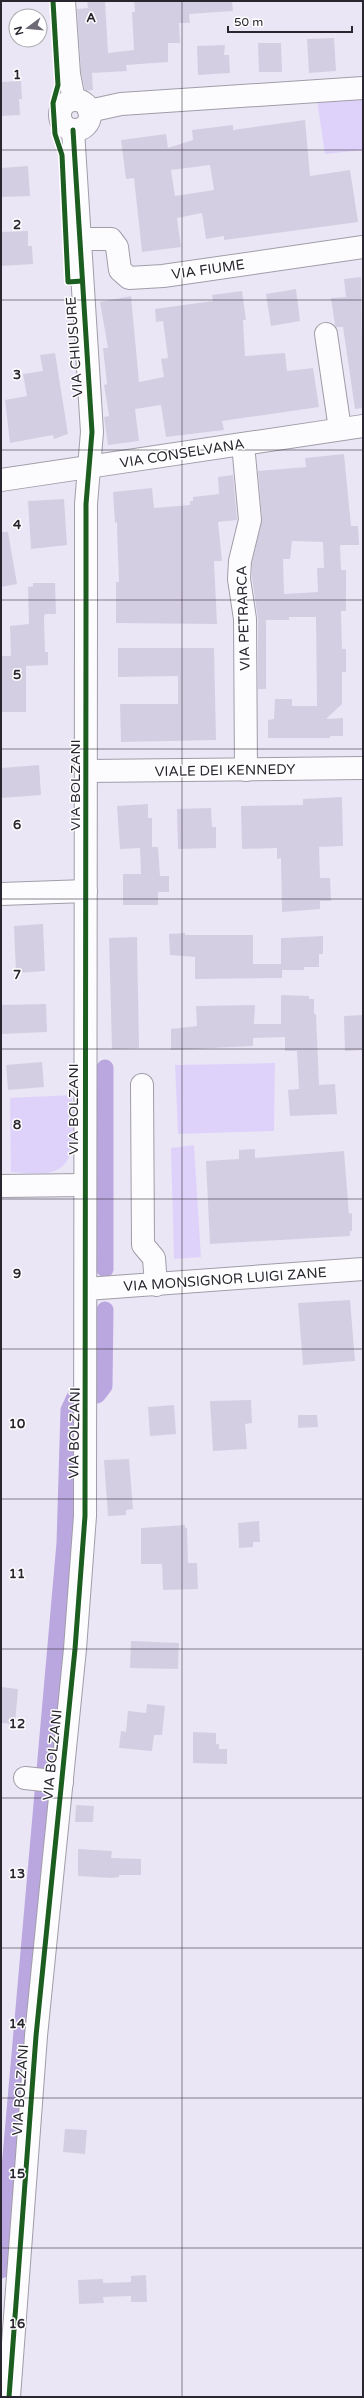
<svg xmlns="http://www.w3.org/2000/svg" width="364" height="2398" viewBox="0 0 364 2398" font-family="'Varela Round',sans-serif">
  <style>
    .green { fill: #dfd2fa }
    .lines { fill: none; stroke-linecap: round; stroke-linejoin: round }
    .canal { stroke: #bba7e0; stroke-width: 17 }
    .building { fill: #d4cee2; fill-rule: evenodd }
    .minor-casing { stroke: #a19da8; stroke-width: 24 }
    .major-casing { stroke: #a19da8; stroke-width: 24 }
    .minor { stroke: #fcfbfe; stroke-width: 22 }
    .major { stroke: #fcfbfe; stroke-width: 22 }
    .cycleway-casing { stroke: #fff; stroke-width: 8 }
    .cycleway { stroke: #1b5e20; stroke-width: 5 }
    .grid { fill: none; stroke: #292630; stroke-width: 1; stroke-opacity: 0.55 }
    .labels { text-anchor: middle; stroke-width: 3; stroke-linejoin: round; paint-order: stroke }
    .street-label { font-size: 14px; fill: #292630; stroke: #fff }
    .grid-label { font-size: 13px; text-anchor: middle; font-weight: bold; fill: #292630; stroke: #fff; stroke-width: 3; stroke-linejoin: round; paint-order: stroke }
  </style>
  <rect width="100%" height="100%" fill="#ebe6f6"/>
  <g class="green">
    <path d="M363,97V150L325,154L317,100Z"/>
    <path d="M275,1063L274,1131L178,1134L175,1065Z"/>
    <path d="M72,1095C72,1122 83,1169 46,1173C35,1174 23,1173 11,1172L10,1098Z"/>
    <path d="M194,1145L201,1257L174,1259L171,1148Z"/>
  </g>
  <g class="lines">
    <g class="canal">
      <path d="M105,1068V1269"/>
      <path d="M97,1395L104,1386L105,1310"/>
      <path d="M1,2270L65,1543L69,1410L75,1397"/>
    </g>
  </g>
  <g class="building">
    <path d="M87,1H105L108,53L134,50L132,12H135L134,1H232L233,11L189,14L190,23H179L180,43H168V62L126,65L127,71L92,73L93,90L85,91L81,72L77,9L88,8Z"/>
    <path d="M334,38L336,71L309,73L307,39Z"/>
    <path d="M258,43H281L282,72H259Z"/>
    <path d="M225,45L224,55H229L230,73L198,75L197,46Z"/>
    <path d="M21,81L22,99H19L20,115L1,116V82Z"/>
    <path d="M305,120L310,176L350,170L358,222L224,240V236L206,239L202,213L177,218L181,247L142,252L134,178L126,179L121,140L166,134L168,148L193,140L192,130L233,125V130ZM210,165L214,190L175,196L171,170Z"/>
    <path d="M28,166L30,196L1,197V168Z"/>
    <path d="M28,231V246H32L33,264L1,266V232Z"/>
    <path d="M361,277L363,408L355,409L343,327H336L335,325L331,298L346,297L344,279Z"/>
    <path d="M296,289L300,321L271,326L266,294Z"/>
    <path d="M242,291L246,320H243L245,356L285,353L287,371L313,368L319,407L222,421L224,430L166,437L161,405L135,409L139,441L108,445L104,417L109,416L104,385L107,384L103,348H108L100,302L131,296L139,382L164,377L161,359L168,358L163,321L156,322L155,309L213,301L212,295Z"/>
    <path d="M55,353L68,434L54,439L53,435L10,443L5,400L27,396L23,374L43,371L40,355Z"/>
    <path d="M344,454L351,526H358L359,545H340L341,570H346V611H341L342,649H346V672H342V704L326,719L343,718V736H330V738H268V720L274,719L275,699H292V706H317L316,617H289V620H266V689H258V619L252,578V563L262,519L258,471L306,467L305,458ZM292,541L323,542L324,568H317L318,592L284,594L283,559H290Z"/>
    <path d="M233,475L237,520L218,522L222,561H214L217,624L116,623V582H119L117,528V522L115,523L113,492L152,488L154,508L190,505V501H193V497L219,494L218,477Z"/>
    <path d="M64,499L67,545L31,549L28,501Z"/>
    <path d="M1,532H8L17,584L1,587Z"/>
    <path d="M33,583H55L56,614H45L44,617L45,652H48V665L26,666V712H1V656H11L10,626L29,624L28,587L33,586Z"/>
    <path d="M118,648H214L216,740L121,742L120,704H178V676L118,677Z"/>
    <path d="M39,765L41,795L1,798V768Z"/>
    <path d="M342,797L343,846L319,847L320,878H330L331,901H320V909L282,912L281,858L277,859V848L242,849L241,806L303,805V799Z"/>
    <path d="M148,804V818H152V847H158L160,876H169V892H158V905H123V874H141L140,848L120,849L117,806Z"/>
    <path d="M211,808L212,827H216V848L178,849L177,809Z"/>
    <path d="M43,924L45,971L16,973L14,926Z"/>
    <path d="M185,933V935H253V964H281V938L323,936V954H319V967H304V970H282V978L195,979V957L170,955L169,934Z"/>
    <path d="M137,937L139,1048L112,1049L109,938Z"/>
    <path d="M281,995L309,996V999H314V1014H316L319,1085L335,1084L337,1114L290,1116L288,1090L299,1089L297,1051H285V1037L253,1038V1046L171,1050V1029L197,1026L196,1006L255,1005L254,1024H281Z"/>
    <path d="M46,1004L47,1032L1,1034V1005Z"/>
    <path d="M363,1015V1050L345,1051L344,1016Z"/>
    <path d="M42,1062L44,1087L8,1090L6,1065Z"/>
    <path d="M255,1149V1158L344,1151L349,1214L352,1213V1231H350V1236L210,1244L206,1161L239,1159V1150Z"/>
    <path d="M350,1300L355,1361L303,1365L298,1303Z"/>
    <path d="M251,1400L252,1423L245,1424L247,1449L213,1451L210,1401Z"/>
    <path d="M174,1405L176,1434L150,1436L148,1407Z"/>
    <path d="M298,1415H317L318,1427L298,1428Z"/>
    <path d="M129,1459L133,1509L126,1510V1515L108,1516L104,1460Z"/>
    <path d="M259,1521L260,1542H253V1547L239,1548L238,1523Z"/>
    <path d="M185,1525V1528H187L188,1563H197L198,1589L163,1590L162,1564H141V1528Z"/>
    <path d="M131,1641L179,1643L178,1669L130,1668Z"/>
    <path d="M1,1687L18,1689L15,1724L1,1723Z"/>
    <path d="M147,1704L165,1706L162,1735H154L152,1751L119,1748L121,1731L126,1732L128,1711L146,1713Z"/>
    <path d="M193,1732L216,1733V1744H219V1749H227V1764L193,1763Z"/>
    <path d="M76,1805L94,1806L93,1822H75Z"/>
    <path d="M78,1849L112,1851L111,1858L141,1859V1875H119V1877L111,1878L78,1876Z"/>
    <path d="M65,2129L87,2130L85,2154L63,2152Z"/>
    <path d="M146,2275L147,2302H131V2296L103,2297L104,2303L79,2304L78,2280L103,2279V2283L131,2282V2276Z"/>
  </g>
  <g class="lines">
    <g class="minor-casing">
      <g id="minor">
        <path d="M64,1L69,74L74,100"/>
        <circle cx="75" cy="115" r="15"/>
        <path d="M89,111L121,104L363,88"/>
        <path d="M80,239H111L117,247L120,270L129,278L163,276L363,247"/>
        <path d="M326,334L340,429"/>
        <path d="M243,444L250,520L240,561L239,579L245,619L246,770"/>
        <path d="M87,771L363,768"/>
        <path d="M1,894L86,891"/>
        <path d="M142,1085L143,1245L154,1258L156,1285"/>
        <path d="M1,1186L84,1185"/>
        <path d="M86,1289L363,1269"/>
        <path d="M25,1778L62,1782"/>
        <path d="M9,2397L36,2036L75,1649L85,1516L86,614V504L92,432L73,130"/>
      </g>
    </g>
    <g class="major-casing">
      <path id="major" d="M1,480L363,426"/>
    </g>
    <use href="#minor" class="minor"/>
    <use href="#major" class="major"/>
    <g class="cycleway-casing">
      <g id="cycleway">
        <path d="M53,1L58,85L53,103L55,134L62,155L68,282L82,281"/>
        <path d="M9,2397L36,2036L75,1649L85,1516L86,614V504L92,432L73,130"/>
      </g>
    </g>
    <use href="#cycleway" class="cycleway"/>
  </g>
  <path class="grid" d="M182,1V2397M1,150H363M1,300H363M1,450H363M1,600H363M1,749H363M1,899H363M1,1049H363M1,1199H363M1,1349H363M1,1499H363M1,1649H363M1,1798H363M1,1948H363M1,2098H363M1,2248H363"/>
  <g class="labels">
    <g class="street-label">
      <text transform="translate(208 269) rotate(-8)" y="5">VIA FIUME</text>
      <text transform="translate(74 347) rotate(-94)" y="5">VIA CHIUSURE</text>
      <text transform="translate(182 453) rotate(-9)" y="5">VIA CONSELVANA</text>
      <text transform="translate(243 618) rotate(-92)" y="5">VIA PETRARCA</text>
      <text transform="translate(225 770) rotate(-1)" y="5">VIALE DEI KENNEDY</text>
      <text transform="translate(75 785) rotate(-90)" y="5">VIA BOLZANI</text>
      <text transform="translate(73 1109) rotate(-90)" y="5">VIA BOLZANI</text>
      <text transform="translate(225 1279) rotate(-4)" y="5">VIA MONSIGNOR LUIGI ZANE</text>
      <text transform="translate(74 1433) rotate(-89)" y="5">VIA BOLZANI</text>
      <text transform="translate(52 1755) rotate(-84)" y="5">VIA BOLZANI</text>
      <text transform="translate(20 2090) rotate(-86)" y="5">VIA BOLZANI</text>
    </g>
  </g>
  <g class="grid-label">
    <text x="91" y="22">A</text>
    <text x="17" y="79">1</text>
    <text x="17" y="229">2</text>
    <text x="17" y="379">3</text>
    <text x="17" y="529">4</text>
    <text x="17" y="679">5</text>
    <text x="17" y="829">6</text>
    <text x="17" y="979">7</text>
    <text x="17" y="1129">8</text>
    <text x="17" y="1278">9</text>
    <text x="17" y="1428">10</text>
    <text x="17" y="1578">11</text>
    <text x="17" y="1728">12</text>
    <text x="17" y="1878">13</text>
    <text x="17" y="2028">14</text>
    <text x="17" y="2178">15</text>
    <text x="17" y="2328">16</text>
  </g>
  <rect width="364" height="2398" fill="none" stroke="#292630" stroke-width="4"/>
  <g transform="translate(28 28) rotate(254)"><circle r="19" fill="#ffffff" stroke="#a9a8ac"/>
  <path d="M0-3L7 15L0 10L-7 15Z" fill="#6d6975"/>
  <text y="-6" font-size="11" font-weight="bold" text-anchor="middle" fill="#292630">N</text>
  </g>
  <path d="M228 26v6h124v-6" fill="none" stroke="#292630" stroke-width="2"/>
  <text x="234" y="26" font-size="12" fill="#292630" stroke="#ffffff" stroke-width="3" paint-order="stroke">50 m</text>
</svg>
